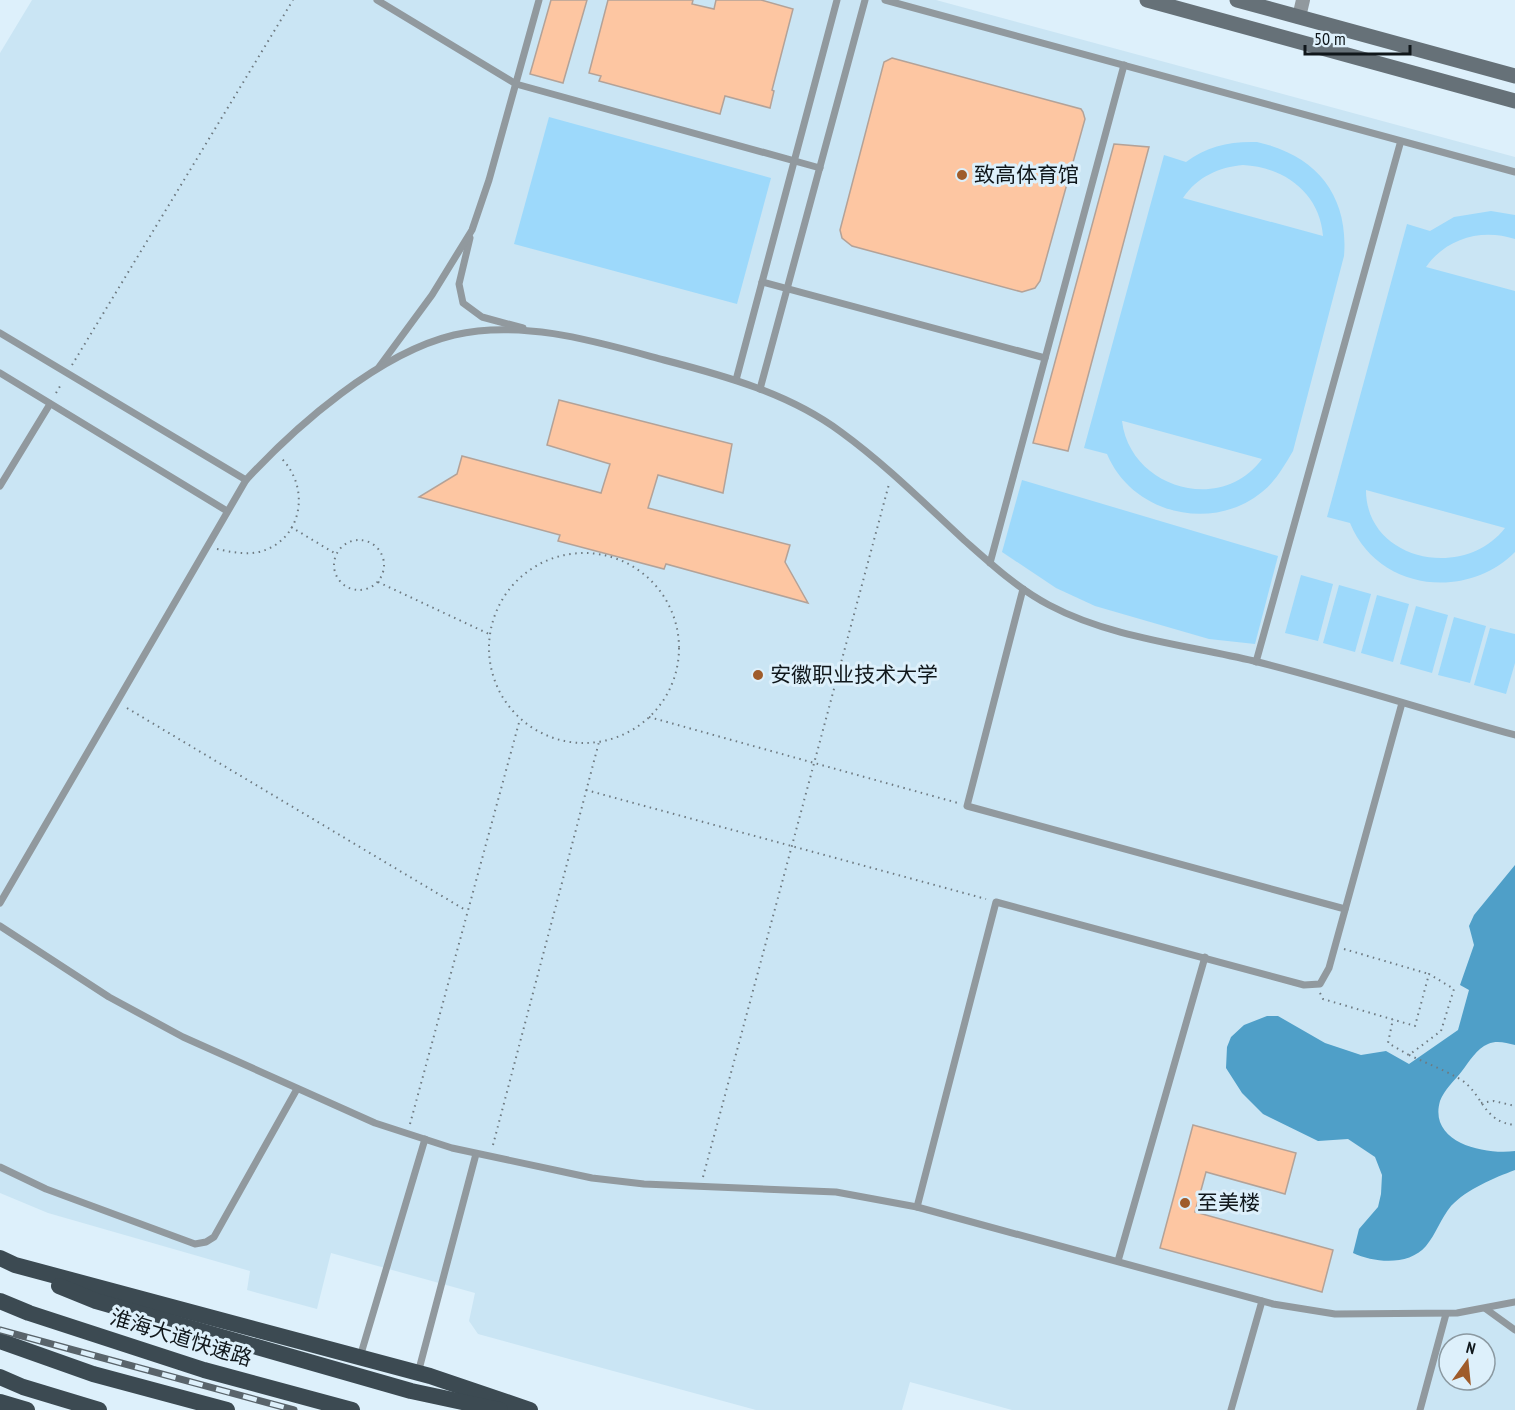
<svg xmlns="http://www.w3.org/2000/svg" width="1515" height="1410" viewBox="0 0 1515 1410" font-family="'PT Sans Narrow','Noto Sans SC',sans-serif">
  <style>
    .built { fill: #cae5f4; fill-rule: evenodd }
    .green { fill: #9dd9fb; fill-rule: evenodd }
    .water { fill: #4f9fc8 }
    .building { fill: #fdc6a2; stroke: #b3a298; stroke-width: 1.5 }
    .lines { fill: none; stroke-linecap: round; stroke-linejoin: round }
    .path { stroke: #6e7a81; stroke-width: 2; stroke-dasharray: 1.5 4.5; stroke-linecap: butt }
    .service { stroke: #91999e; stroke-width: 7 }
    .minor { stroke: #91999e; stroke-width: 14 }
    .secondary { stroke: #667178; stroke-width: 15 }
    .trunk { stroke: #3c4a52; stroke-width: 16 }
    .rail-casing { stroke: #59646b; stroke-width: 7 }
    .rail { stroke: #ddf0fb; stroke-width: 4.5; stroke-dasharray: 14; stroke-linecap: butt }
    .poi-dot { fill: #9f5c2b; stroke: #ddf0fb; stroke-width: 2 }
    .labels { text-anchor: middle; stroke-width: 6; stroke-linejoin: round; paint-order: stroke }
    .poi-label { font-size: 21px; fill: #10171b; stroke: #ddf0fb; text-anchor: start }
    .street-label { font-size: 21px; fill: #10171b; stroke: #ddf0fb }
  </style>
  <rect width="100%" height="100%" fill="#ddf0fb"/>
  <path class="built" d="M32,0H936L1515,157V1410H1012L910,1382L902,1410H756L478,1334L469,1321L475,1293L331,1253L317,1309L247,1290L250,1271L48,1213L0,1193V53ZM1449,1344H1485V1380H1449Z"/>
  <g class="green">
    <path d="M549,117L771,178L737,304L514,244Z"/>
    <path d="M1257,142C1316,155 1349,195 1344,256L1293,451C1284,466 1276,481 1262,492C1212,533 1132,514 1107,454L1084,448L1164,155L1186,162C1207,146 1231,141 1257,142ZM1243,165C1284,167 1320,193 1323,236L1183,198C1197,177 1219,167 1243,165ZM1122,421H1123L1262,459C1221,515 1130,488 1122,421Z"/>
    <path d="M1491,211L1515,215V239C1482,228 1446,238 1426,267L1515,291V552C1466,601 1378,591 1350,523L1327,517L1407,224L1430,231L1454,217ZM1366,490L1505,528C1464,581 1366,561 1366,490Z"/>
    <path d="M1022,480L1278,556L1255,644L1209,639L1095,606L1056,588L1002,552Z"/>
    <path d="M1301,575L1333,584L1318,641L1285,633Z"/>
    <path d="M1339,585L1371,594L1355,652L1323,643Z"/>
    <path d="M1377,595L1409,604L1393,662L1361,653Z"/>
    <path d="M1416,606L1448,615L1432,673L1400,664Z"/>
    <path d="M1454,617L1486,626L1470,683L1438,675Z"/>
    <path d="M1490,628L1515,634V663L1506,694L1474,685Z"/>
  </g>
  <path class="water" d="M1515,865V1045C1506,1043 1497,1040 1488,1044C1477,1048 1469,1062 1462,1071C1455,1080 1444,1090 1440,1101C1428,1143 1485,1155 1515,1151V1170C1494,1178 1467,1189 1451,1206C1441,1218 1436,1234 1426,1246C1409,1266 1375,1263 1353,1253L1359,1229L1378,1207L1381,1194L1382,1175L1375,1157L1348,1139L1318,1141L1263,1114L1242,1093L1226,1068L1227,1047L1231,1037L1244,1025L1267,1016H1278L1325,1043L1361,1055L1386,1051L1409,1064L1458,1030L1469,990L1460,985L1474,945L1469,926L1474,915Z"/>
  <g class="building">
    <path d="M551,0H587L563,83L530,74Z"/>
    <path d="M608,0H693L692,4L714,9L716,0H761L793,9L772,90L774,91L770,108L725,96L720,114L599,81L601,76L589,73Z"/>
    <path d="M892,58L1081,109L1083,112L1085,119L1040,281L1035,288L1022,292L852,246L842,238L840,230L884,62Z"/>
    <path d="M1114,144L1149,147L1068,451L1033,443Z"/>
    <path d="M559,400L732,444L723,493L658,475L648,508L790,545L785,562L808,603L666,564L664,569L558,541L560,535L419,497L457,474L462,456L601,493L610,464L547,445Z"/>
    <path d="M1193,1125L1296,1153L1285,1194L1206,1172L1195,1212L1333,1250L1322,1292L1160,1248Z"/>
  </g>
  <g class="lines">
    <g class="path">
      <path d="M72,365L293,0"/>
      <path d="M56,393L62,383"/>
      <path d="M291,527L336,554"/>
      <circle cx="359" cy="565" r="25"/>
      <path d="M217,549C231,552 245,555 259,552C302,541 311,489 282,459"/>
      <circle cx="584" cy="648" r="95"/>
      <path d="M378,582L489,634"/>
      <path d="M127,708L467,911"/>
      <path d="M649,717L958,803"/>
      <path d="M586,790L986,899"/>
      <path d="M1344,949L1429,974"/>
      <path d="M1320,993L1323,999L1415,1026L1429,974L1454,989L1441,1031L1409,1055L1388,1043L1393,1019"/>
      <path d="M1409,1055C1426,1063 1444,1070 1460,1079C1483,1093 1482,1122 1515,1125"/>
      <path d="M1481,1103L1494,1101L1515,1106"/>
      <path d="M410,1124L520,719"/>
      <path d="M493,1145L599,742"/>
      <path d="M703,1177L889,484"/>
    </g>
    <g class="service">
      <path d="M377,0L516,84L820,168"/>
      <path d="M885,0L1515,172"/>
      <path d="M470,238L459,284L463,303L482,317L523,328"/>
      <path d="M762,282L1045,358"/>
      <path d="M0,333L246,480"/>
      <path d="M379,367L432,295L472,230L489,180L539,0"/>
      <path d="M0,373L227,511"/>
      <path d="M736,380L837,0"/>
      <path d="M760,389L865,0"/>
      <path d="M0,486L50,404"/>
      <path d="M990,563L1124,65"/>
      <path d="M1023,589L967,806L1345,909"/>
      <path d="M1256,662L1400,144"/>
      <path d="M0,903L246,480C297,425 379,353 454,335C523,319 598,342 664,360C726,376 790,394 841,432C885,464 924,503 964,540C990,563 1018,589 1049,605C1111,638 1187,645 1254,661C1342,683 1428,711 1515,735"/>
      <path d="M0,926L109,997L183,1037L375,1123L452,1148L592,1178L644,1184L836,1192L917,1207L1273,1304L1335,1314L1457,1313L1515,1302"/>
      <path d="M0,1167L46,1189L195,1244L206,1242L214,1237L297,1089"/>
      <path d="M917,1207L996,902L1304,985L1320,984L1329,968L1402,703"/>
      <path d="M1118,1261L1205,957"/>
      <path d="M1486,1309L1515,1330"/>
      <path d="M360,1357L425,1139"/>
      <path d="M418,1373L476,1154"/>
      <path d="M1231,1410L1262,1301"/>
      <path d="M1420,1410L1446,1314"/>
    </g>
    <path class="minor" d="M1299,17L1303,0"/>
    <g class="secondary">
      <path d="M1147,0L1515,101"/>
      <path d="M1237,0L1515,76"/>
    </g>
    <g class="trunk">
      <path d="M0,1258L15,1265L430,1376L530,1410"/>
      <path d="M59,1286L96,1301L411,1391L500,1410"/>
      <path d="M0,1301L29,1313L204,1370L352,1410"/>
      <path d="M0,1341L93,1374L227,1410"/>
      <path d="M0,1377L23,1387L99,1410"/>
      <path d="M0,1402L27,1410"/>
    </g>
    <g class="rail-casing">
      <path id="rail" d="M0,1330L294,1410"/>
    </g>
    <use href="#rail" class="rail"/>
  </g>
  <g class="poi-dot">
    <circle cx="962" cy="175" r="6"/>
    <circle cx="758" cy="675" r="6"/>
    <circle cx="1185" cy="1203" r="6"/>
  </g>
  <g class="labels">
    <g class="poi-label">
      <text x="974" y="182">致高体育馆</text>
      <text x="770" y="682">安徽职业技术大学</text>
      <text x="1197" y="1210">至美楼</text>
    </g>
    <g class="street-label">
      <text transform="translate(181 1338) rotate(17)" y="7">淮海大道快速路</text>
    </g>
  </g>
  <g transform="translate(1467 1362) rotate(15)"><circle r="28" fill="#ddf0fb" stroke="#8b99a1" stroke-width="1.5"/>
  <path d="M0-4.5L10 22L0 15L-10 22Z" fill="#9f5c2b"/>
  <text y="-9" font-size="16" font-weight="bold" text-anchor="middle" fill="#10171b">N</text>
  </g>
  <path d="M1305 45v9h105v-9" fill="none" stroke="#10171b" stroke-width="3"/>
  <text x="1314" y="45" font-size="18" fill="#10171b" stroke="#ddf0fb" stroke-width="4.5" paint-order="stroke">50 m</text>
</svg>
